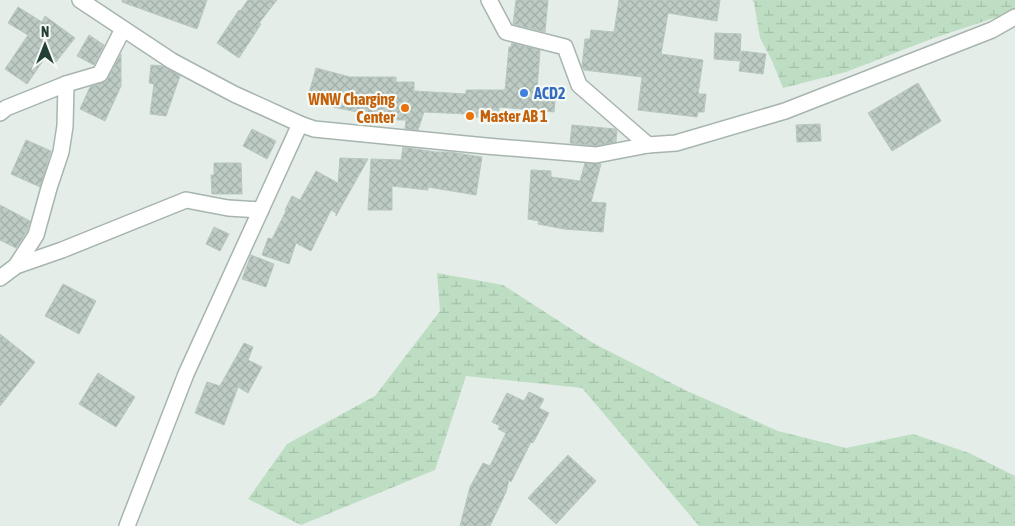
<svg xmlns="http://www.w3.org/2000/svg" width="1015" height="526" viewBox="0 0 1015 526" font-family="'Asap Condensed',sans-serif">
  <style>
    .wetland { fill: url(#wetland-marsh) }
    .building { fill: url(#building-cross-hatch); stroke: #b7c7bf }
    .lines { fill: none; stroke-linecap: round; stroke-linejoin: round }
    .street-casing { stroke: #a7b5af; stroke-width: 18 }
    .street { stroke: #fff; stroke-width: 15 }
    .shop-dot { fill: #3f7fe0; stroke: #f5faf7; stroke-width: 2 }
    .food-dot { fill: #e8710a; stroke: #f5faf7; stroke-width: 2 }
    .labels { text-anchor: middle; stroke-width: 4.5; stroke-linejoin: round; paint-order: stroke }
    .shop-label { font-size: 16px; font-weight: bold; fill: #366cbe; stroke: #f5faf7; text-anchor: start }
    .food-label { font-size: 16px; font-weight: bold; fill: #c56008; stroke: #f5faf7; text-anchor: end }
  </style>
  <defs>
    <pattern id="wetland-marsh" width="20" height="14" patternUnits="userSpaceOnUse" patternTransform="scale(1.25)"><rect width="20" height="14" fill="#bedec4"/><path d="M1 5h8M5 5V1M11 12h8M15 12V8" fill="none" stroke="#a3c0a9"/></pattern>
    <pattern id="building-cross-hatch" width="8" height="8" patternUnits="userSpaceOnUse" patternTransform="scale(1.25)"><rect width="8" height="8" fill="#bdcbc4"/><path d="M0 0l8 8M0 8l8-8" fill="none" stroke="#a2afa9"/></pattern>
  </defs>
  <rect width="100%" height="100%" fill="#e5ede9"/>
  <g class="wetland">
    <path d="M752,0H1015V11L931,39L846,72L783,88L772,61L760,38L754,3Z"/>
    <path d="M437,273L503,285L593,343L685,390L778,431L846,448L913,434L969,453L1015,476V526H699L582,388L466,376L435,470L301,525L248,499L287,444L375,396L440,311Z"/>
  </g>
  <g class="building">
    <path d="M122,0H207L197,29L122,2Z"/>
    <path d="M248,0H277L259,23L261,24L239,58L217,43L239,10L240,11Z"/>
    <path d="M516,0H548L545,32L513,24Z"/>
    <path d="M619,0H720L717,21L668,13L661,54L703,60L698,94H706L704,112H698L697,117L638,110L642,77L584,70L582,66L585,39H590L591,30L614,32Z"/>
    <path d="M18,7L42,22L45,16L75,38L56,62L47,55L27,84L5,69L28,35L8,23Z"/>
    <path d="M715,33L741,34L740,61L714,59Z"/>
    <path d="M89,35L104,45L94,65L77,56Z"/>
    <path d="M512,43L540,50L537,90L556,91L554,112L499,107V117H466V114L424,112L418,130L405,129L406,120H397V115L367,114L333,107V105L308,97L316,68L350,77H396V82H414V91L466,94V90H505L509,47H511Z"/>
    <path d="M742,51L766,54L763,74L739,71Z"/>
    <path d="M121,54V86L105,121L80,109L90,87L106,81Z"/>
    <path d="M151,65L163,66L180,76L166,116L150,114L154,84L149,83Z"/>
    <path d="M918,83L941,121L892,151L868,113Z"/>
    <path d="M820,124L821,141L797,142L796,125Z"/>
    <path d="M572,125L615,129L617,131L616,142L595,146L570,143Z"/>
    <path d="M252,129L276,141L267,159L243,146Z"/>
    <path d="M26,140L51,151L40,187L11,174Z"/>
    <path d="M403,147L435,152H450L482,157L476,195L428,187V190L392,186V210H368L371,159L401,160Z"/>
    <path d="M340,158L368,159L336,216V213L331,210L311,251L296,243L289,264L262,255L268,238L272,239L286,211L285,210L292,196L300,200L316,171L338,183Z"/>
    <path d="M214,163H241L242,194H212L211,175H214Z"/>
    <path d="M585,163L601,164L591,202L606,203L603,232L564,229L538,224L539,221L528,219L531,170L551,171V177L580,181Z"/>
    <path d="M0,205L30,221L27,231L16,248L0,240Z"/>
    <path d="M214,227L229,234L220,251L206,244Z"/>
    <path d="M251,255L274,264L266,287L242,279Z"/>
    <path d="M63,284L96,301L79,334L45,316Z"/>
    <path d="M0,334L35,362L0,406Z"/>
    <path d="M244,343L253,347L248,360L262,367L248,393L238,387L224,425L195,413L207,382L220,386Z"/>
    <path d="M98,373L135,397L116,427L79,404Z"/>
    <path d="M529,392L544,399L539,408L549,413L533,443L531,442L511,482L509,480L506,492L490,526H460L470,487L483,463L490,466L506,433L498,429L500,426L492,422L507,393L524,401Z"/>
    <path d="M568,455L596,481L556,524L528,498Z"/>
  </g>
  <g class="lines">
    <g class="street-casing">
      <g id="street">
        <path d="M80,0L172,61L234,94L300,124L314,129L486,146L596,155L648,145L676,143L785,111L992,30L1015,17"/>
        <path d="M489,0L506,32L565,47L579,85L648,145"/>
        <path d="M0,113L6,108L66,84L100,74L123,29"/>
        <path d="M16,266L36,235L49,188L61,152L65,126L66,84"/>
        <path d="M0,278L16,266L62,250L186,200L228,208L261,210"/>
        <path d="M127,526L186,374L300,124"/>
      </g>
    </g>
    <use href="#street" class="street"/>
  </g>
  <circle class="shop-dot" cx="524" cy="93" r="5"/>
  <g class="food-dot">
    <circle cx="405" cy="108" r="5"/>
    <circle cx="470" cy="116" r="5"/>
  </g>
  <g class="labels">
    <g class="shop-label">
      <text x="534" y="99">ACD2</text>
    </g>
    <g class="food-label">
      <text x="395" y="105">WNW Charging<tspan x="395" dy="18">Center</tspan></text>
      <text x="480" y="122" text-anchor="start">Master AB 1</text>
    </g>
  </g>
  <g transform="translate(45 45)" stroke="#f5faf7" stroke-width="4" paint-order="stroke">
  <path d="M0-4L9 19L0 12L-9 19Z" fill="#243f35"/>
  <text y="-8" font-size="14" font-weight="bold" text-anchor="middle" fill="#243f35">N</text>
  </g>
</svg>
